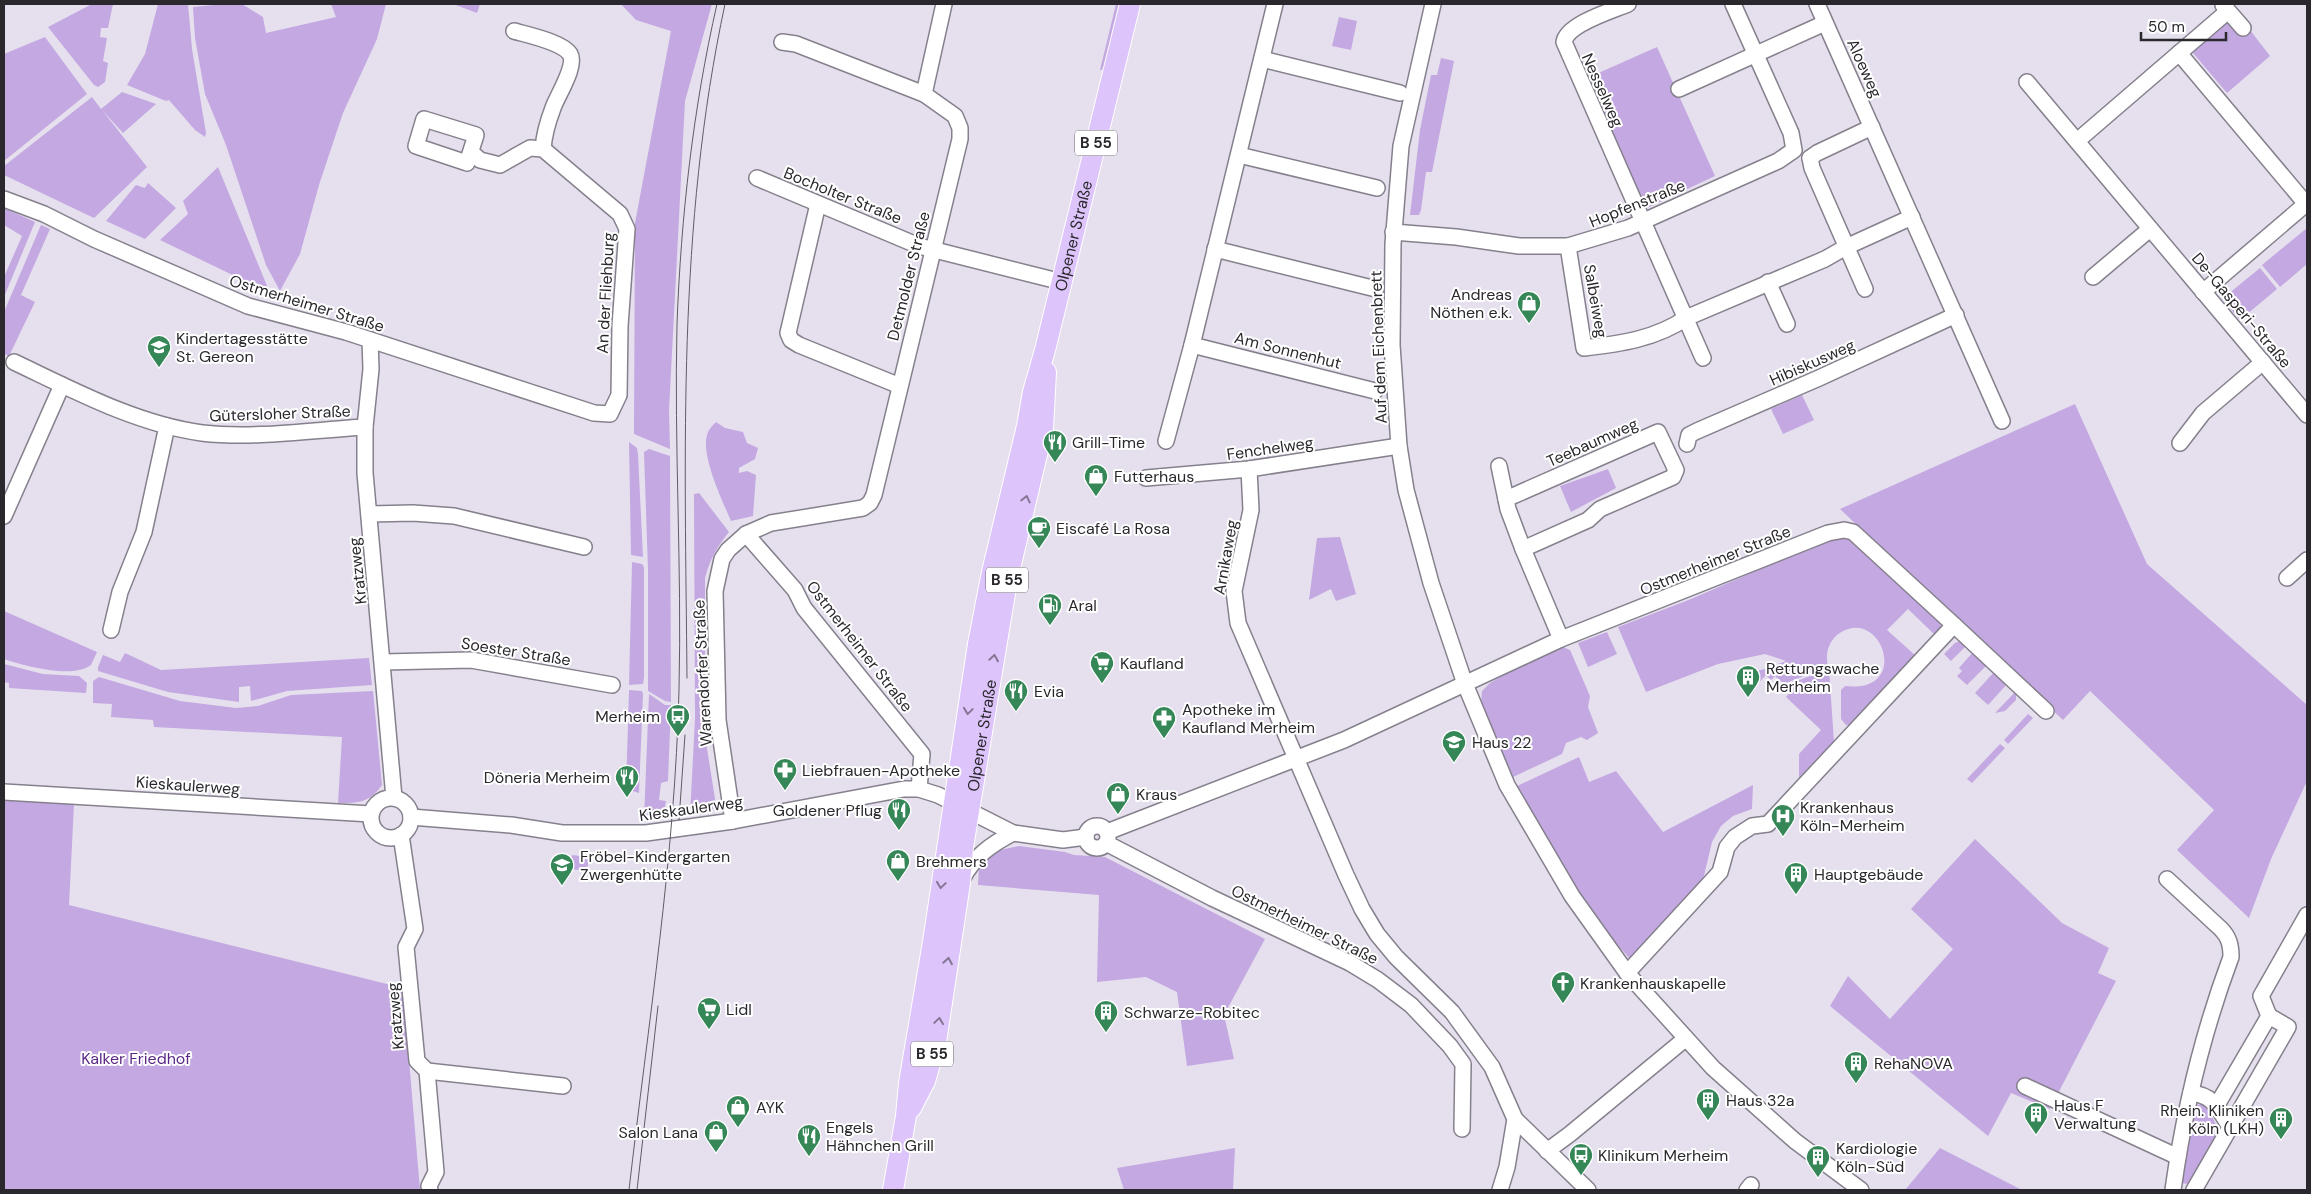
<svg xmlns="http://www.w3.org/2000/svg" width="2311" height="1194" viewBox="0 0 2311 1194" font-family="'DM Sans',sans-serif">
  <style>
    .green { fill: #c3a8e2 }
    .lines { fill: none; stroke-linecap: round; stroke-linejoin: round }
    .minor-casing { stroke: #85808c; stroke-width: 18 }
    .major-casing { stroke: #fff; stroke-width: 22 }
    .minor { stroke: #fff; stroke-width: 15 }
    .major { stroke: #ddc4fa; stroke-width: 20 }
    .tram { stroke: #605c63; stroke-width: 1 }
    .oneway { stroke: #847694 }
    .labels { text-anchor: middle; stroke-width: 4; stroke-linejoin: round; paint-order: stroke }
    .shield { fill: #fff; stroke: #6b686c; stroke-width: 1 }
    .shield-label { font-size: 15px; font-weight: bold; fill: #2b282d }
    .street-label { font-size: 16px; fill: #2b282d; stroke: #fff }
    .poi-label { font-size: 16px; fill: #2b282d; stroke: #fff; text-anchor: start }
    .park-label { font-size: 16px; fill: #592884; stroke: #fff }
  </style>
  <rect width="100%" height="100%" fill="#e6e0ee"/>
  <g class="green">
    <path d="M92,4H113L108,28H101L100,37L107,38L103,61L108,63L105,82L98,87L94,85L48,27Z"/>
    <path d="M158,4H188L192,49L206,133L205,137L195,130L169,100L166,101L127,85L145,54Z"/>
    <path d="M224,4H242L263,17L266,33L336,17L331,4H386L377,39L343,113L319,185L300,254L280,291L266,265L226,145L205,94L195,38L193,7Z"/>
    <path d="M453,4H480L477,13Z"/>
    <path d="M621,4H712L685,101L669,411L670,449L634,434L635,223L671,31L636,20Z"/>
    <path d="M1116,4H1120L1105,69L1100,70Z"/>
    <path d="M1339,17L1357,21L1351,50L1332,46Z"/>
    <path d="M2228,23L2234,26L2242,36L2250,30L2270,56L2227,93L2193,53L2195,47L2222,24Z"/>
    <path d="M45,37L87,94L4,161V54Z"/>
    <path d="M1657,47L1715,176L1647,208L1642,205L1585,79Z"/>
    <path d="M1441,58L1454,61L1432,172H1426L1421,210L1419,215H1410L1420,130L1431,75H1437Z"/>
    <path d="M122,92L156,104L123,133L102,110L147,167L94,218L4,175V166L92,97L101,109Z"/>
    <path d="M218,167L270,293L160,240L188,214L183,201Z"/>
    <path d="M148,183L176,208L145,239L106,221L136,185L145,188Z"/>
    <path d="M4,208L35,222L4,297V277L22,236L4,225Z"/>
    <path d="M41,225L50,229L21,295L35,302L9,356L4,354V312Z"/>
    <path d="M2307,228V264L2280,287L2262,265Z"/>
    <path d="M2260,268L2277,289L2240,320L2222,299Z"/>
    <path d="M1802,395L1814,420L1783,434L1771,409Z"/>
    <path d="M2075,404L2147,564L2307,705V781L2271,859L2249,918L2177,850L2214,810L2090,691L2063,720L1840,509Z"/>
    <path d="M716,422L725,428L743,432L747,443L758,448L755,459L739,468V473L747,471L756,475L753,516L731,521C722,500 701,456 707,435C708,430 713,425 716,422Z"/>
    <path d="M629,442L637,448L638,454L643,557L631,555Z"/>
    <path d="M649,449L670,456L671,702L665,701L648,691V570L644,452Z"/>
    <path d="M1608,469L1616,488L1571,512L1560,486Z"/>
    <path d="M699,493L729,532C717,547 710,559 705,578V736L716,805C711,815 700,814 690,816L695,718L694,494Z"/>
    <path d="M1839,535L1850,537L1941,623L1940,630L1935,635L1908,609L1887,630L1916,656L1852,725H1846L1841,719V690L1845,686C1914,694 1880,602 1837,635C1828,643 1825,655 1828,666L1784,684L1775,676L1771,680L1766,675L1751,691L1738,678L1739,675L1765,669L1786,661L1765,654L1718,664L1646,692L1618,627L1691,599Z"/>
    <path d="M1340,537L1356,594L1336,601L1331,589L1309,600L1317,538Z"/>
    <path d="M632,562L642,564L644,567V677L643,684L629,685Z"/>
    <path d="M4,611L97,652L91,665C72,679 25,666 4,659Z"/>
    <path d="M1607,632L1617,654L1588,667L1578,643Z"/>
    <path d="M1960,641L1967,645L1951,661L1944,654L1955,643Z"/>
    <path d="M1563,647L1570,650L1590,696L1588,707L1598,733L1587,740L1581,737L1566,743L1562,754L1513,777L1481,703L1482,691L1490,683L1521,665Z"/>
    <path d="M1974,651L1987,665L1967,685L1957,676L1962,671L1959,668Z"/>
    <path d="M125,653L161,670L369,658L372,685L287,691L251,701L250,686L239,687V702L168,692L98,671V667L103,655L120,662Z"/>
    <path d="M4,664L43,674L79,676L87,683L86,693L9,688V683L4,682Z"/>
    <path d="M1829,669L1834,742L1799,778V754L1821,730L1786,697L1791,691L1788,688L1794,682Z"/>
    <path d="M1995,671L2008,683L1988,705L1975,693Z"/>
    <path d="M99,677L180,701L236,708L258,706L291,695L373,691L382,785C369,803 359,803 338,803L342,737L154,727L153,720L111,717L112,704L93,703V681Z"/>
    <path d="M629,690L642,691L643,694L639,793L626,789Z"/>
    <path d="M2016,691V700L2005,711L1995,713Z"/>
    <path d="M649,694L665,705H671L668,781L661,783L659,800L666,801L663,816L660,817L657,811L652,812V818L644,819Z"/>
    <path d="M2028,714L2033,718L2008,744L2004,740Z"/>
    <path d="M2000,744L2005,748L1972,783L1967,779Z"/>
    <path d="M1579,757L1589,782L1616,771L1663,832L1753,785L1752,809L1733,816L1721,826L1712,842L1703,880L1630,959L1595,919L1559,866L1515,787Z"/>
    <path d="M4,800L74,804L69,905L403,988L420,1190H4Z"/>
    <path d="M1975,839L2062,923L2109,948L2098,973L2116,981L2050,1109L2011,1093L1988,1136L1830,1006L1848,976L1890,1019L1953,949L1911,909Z"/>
    <path d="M1019,846L1065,852L1074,855L1105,857L1265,939L1224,1015L1234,1059L1187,1066L1177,992L1146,977L1097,982L1099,895L978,885L979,865L995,851Z"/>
    <path d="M572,855L589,857L587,871L570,869Z"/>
    <path d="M2202,1104L2209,1109L2220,1134L2189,1184L2179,1183L2189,1130L2196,1105Z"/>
    <path d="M1235,1148L1233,1190H1124L1117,1168Z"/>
    <path d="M1940,1148L2022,1190H1905Z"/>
  </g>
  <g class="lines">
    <g class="minor-casing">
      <g id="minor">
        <path d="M1433,4L1401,146L1393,244L1392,345L1399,446L1406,490L1431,583L1465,684L1507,785L1572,896L1627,973L1713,1068L1795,1141L1861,1190"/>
        <path d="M1628,4C1611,11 1567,24 1564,42L1703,358"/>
        <path d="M1817,4L2002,421"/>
        <path d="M2223,5L2243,28"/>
        <path d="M514,31C528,35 562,42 570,54C577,66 557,96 553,108C548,121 544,135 543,149"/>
        <path d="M2179,53L2306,204"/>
        <path d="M1262,59L1400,93"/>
        <path d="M2027,82L2307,415"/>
        <path d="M1679,89L1825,23"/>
        <path d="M924,94L944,4"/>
        <path d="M424,119L476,135L467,163L416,146Z"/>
        <path d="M2077,141L2228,11"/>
        <path d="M1239,155L1377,188"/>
        <path d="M1810,158L1812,168L1865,289"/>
        <path d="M1810,158L1817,153L1872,127"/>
        <path d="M757,178L919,246L1062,282"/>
        <path d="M4,199L44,214L94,239L248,306L346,332L594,413L610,414L619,395L620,326L627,229L620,214L543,149L530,148L500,165L480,160L471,152"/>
        <path d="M818,204L788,333L791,340L799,345L900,386"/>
        <path d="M1393,232L1456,237L1519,246H1568L1628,228L1778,161L1794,150L1791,133L1733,4"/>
        <path d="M1568,246L1584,348C1619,344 1656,339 1686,318L1825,259L1846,247L1912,217"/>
        <path d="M1215,249L1376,289"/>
        <path d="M2093,277L2150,229"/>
        <path d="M1768,282L1787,324"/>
        <path d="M2203,292L2307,203"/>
        <path d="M370,340L371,369L365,427V473L394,798"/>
        <path d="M1192,345L1375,391"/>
        <path d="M14,362C73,390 136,424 202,433C254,439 313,430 365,427"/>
        <path d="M1166,441L1192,345L1275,4"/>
        <path d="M2180,443L2203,413L2263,362"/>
        <path d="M1687,444L1689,435L1697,431L1819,378L1956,315"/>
        <path d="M1499,466L1508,509L1523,549"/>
        <path d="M1249,469L1251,510L1234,591L1238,623L1346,875L1362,909L1377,934L1396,957L1452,1012L1492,1067L1515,1119L1588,1190"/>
        <path d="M1146,478L1249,469L1399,446"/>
        <path d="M1506,499L1658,432L1676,470L1673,477L1600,509L1588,520L1523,549L1561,639"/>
        <path d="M369,514L413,513L454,516L584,547"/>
        <path d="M4,516L62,385"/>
        <path d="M746,534L795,590L804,608L922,754L919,789"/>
        <path d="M2287,578L2307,560"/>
        <path d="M1954,625L2046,711"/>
        <path d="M111,630L120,592L144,532L167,426"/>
        <path d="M383,662L471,660L612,685"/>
        <path d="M4,792L371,814"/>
        <circle cx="391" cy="818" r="20"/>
        <path d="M411,817L511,825L562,833H646L733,821L904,789H919L938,795L1013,833L1063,840L1086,837"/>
        <path d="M733,821L718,720L715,591L722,559L728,550L746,534L771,523L863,508L870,503L874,495L960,139V128L955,116L924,94L796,44L782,42"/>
        <circle cx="1097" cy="837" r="11"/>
        <path d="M1107,832L1344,740L1561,639L1828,533L1844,530L1853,532L1954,625L1768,824L1752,826L1735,837L1727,847L1720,872L1627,973"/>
        <path d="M401,835L415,929L406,947L417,1061L427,1071L436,1172L429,1186L430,1190"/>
        <path d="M1106,843L1212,898L1350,963L1378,980L1411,1005L1450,1046L1463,1064L1462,1129"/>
        <path d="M962,879C975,856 990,845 1013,833"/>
        <path d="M2167,879L2221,929C2229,937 2231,945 2231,957C2203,1032 2184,1111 2173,1190"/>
        <path d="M427,1071L563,1086"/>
        <path d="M2025,1086L2178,1157"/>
        <path d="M2191,1093C2214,1095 2219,1110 2230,1127"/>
        <path d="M2217,1105L2269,1016L2261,996L2307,915"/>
        <path d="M1547,1151L1570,1134L1685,1039"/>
        <path d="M1500,1190L1507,1167L1515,1119"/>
        <path d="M1747,1190L1751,1185"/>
        <path d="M2194,1190L2288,1027L2269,1016"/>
      </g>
    </g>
    <g class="major-casing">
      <g id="major">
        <path id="s1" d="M911,1108L925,1081L936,1042L960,883L963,847L1007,581L1043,429L1046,372"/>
        <path id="s2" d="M893,1190L906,1116L909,1083L933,942L978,644L992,572L1027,426L1033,392L1045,350L1130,4"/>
      </g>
    </g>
    <use href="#minor" class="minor"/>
    <use href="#major" class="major"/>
    <g class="tram">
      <path d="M687,678C685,450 677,228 725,4"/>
      <path d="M679,820L685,735"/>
      <path d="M629,1190C648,1024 675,857 679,690C682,568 674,446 677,324C681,217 693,109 717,4"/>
      <path d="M637,1190L658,1006"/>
    </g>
  </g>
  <defs><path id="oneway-chevron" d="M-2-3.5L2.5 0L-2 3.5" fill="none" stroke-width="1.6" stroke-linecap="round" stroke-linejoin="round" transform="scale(1.25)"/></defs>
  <g class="oneway">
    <use href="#oneway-chevron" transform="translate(1026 499) rotate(-77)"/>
    <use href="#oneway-chevron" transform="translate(994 658) rotate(-81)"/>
    <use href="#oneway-chevron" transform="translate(968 711) rotate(98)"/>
    <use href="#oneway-chevron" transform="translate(941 885) rotate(98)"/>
    <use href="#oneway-chevron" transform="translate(948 961) rotate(-81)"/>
    <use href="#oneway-chevron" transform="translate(939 1021) rotate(-82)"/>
  </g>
  <defs>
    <g id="shop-pin" transform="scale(1.25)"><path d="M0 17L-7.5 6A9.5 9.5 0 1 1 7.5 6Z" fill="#368758" stroke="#fff"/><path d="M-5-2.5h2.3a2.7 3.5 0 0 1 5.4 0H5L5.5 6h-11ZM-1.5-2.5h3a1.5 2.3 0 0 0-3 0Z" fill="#fff"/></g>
    <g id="school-pin" transform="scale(1.25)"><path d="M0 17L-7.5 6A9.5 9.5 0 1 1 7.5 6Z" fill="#368758" stroke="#fff"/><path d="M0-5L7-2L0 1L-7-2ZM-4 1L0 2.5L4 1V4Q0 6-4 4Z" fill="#fff"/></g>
    <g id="restaurant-pin" transform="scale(1.25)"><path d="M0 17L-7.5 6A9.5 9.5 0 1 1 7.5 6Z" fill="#368758" stroke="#fff"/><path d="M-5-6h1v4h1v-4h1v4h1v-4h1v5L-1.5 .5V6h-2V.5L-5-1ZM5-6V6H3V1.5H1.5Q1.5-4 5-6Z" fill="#fff"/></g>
    <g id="cafe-pin" transform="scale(1.25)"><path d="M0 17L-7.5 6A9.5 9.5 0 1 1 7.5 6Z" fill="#368758" stroke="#fff"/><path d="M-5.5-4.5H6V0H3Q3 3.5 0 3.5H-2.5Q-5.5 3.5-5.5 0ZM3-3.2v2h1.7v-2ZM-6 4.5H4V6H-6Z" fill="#fff"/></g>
    <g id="fuel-pin" transform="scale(1.25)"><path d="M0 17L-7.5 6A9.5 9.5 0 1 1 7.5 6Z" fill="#368758" stroke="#fff"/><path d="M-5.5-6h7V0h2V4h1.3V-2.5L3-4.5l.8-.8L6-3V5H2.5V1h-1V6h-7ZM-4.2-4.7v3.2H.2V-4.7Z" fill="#fff"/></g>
    <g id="supermarket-pin" transform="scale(1.25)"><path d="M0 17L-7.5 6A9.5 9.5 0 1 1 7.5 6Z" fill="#368758" stroke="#fff"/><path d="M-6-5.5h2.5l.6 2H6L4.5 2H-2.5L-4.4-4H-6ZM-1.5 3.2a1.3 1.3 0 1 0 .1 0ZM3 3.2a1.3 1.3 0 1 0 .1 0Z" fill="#fff"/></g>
    <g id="building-pin" transform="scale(1.25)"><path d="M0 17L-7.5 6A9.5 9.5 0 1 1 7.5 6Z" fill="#368758" stroke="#fff"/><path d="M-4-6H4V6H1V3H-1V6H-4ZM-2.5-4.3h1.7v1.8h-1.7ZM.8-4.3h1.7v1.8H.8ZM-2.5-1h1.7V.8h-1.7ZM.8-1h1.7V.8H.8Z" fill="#fff"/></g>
    <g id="bus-pin" transform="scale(1.25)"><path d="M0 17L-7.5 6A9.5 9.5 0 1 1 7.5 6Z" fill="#368758" stroke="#fff"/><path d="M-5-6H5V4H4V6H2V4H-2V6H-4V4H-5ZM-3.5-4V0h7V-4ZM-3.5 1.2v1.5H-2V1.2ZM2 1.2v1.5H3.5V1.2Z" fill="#fff"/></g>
    <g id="pharmacy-pin" transform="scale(1.25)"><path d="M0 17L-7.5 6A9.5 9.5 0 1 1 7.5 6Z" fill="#368758" stroke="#fff"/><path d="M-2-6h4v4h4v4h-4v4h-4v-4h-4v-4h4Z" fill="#fff"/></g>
    <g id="hospital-pin" transform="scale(1.25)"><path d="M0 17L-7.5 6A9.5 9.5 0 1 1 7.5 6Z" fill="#368758" stroke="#fff"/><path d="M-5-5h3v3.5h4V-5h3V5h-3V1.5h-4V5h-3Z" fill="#fff"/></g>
    <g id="church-pin" transform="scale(1.25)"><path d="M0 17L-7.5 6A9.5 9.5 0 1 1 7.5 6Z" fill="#368758" stroke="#fff"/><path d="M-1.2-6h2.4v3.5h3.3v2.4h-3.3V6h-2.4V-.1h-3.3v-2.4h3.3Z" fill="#fff"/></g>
  </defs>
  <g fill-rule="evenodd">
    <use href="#shop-pin" x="1529" y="303"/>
    <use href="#school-pin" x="159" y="347"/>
    <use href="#restaurant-pin" x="1055" y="442"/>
    <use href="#shop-pin" x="1096" y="476"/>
    <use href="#cafe-pin" x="1039" y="528"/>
    <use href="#fuel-pin" x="1050" y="605"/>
    <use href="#supermarket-pin" x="1102" y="663"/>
    <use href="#building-pin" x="1748" y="677"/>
    <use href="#restaurant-pin" x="1016" y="691"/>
    <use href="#bus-pin" x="678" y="716"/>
    <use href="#pharmacy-pin" x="1164" y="718"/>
    <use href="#school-pin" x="1454" y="742"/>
    <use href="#pharmacy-pin" x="785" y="770"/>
    <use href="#restaurant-pin" x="627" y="777"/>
    <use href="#shop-pin" x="1118" y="794"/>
    <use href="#restaurant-pin" x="899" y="810"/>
    <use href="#hospital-pin" x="1783" y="816"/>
    <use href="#shop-pin" x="898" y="861"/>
    <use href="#school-pin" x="562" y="865"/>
    <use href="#building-pin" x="1796" y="874"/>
    <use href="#church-pin" x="1563" y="983"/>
    <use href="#supermarket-pin" x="709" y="1009"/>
    <use href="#building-pin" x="1106" y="1012"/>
    <use href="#building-pin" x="1856" y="1063"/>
    <use href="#building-pin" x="1708" y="1100"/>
    <use href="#shop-pin" x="738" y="1107"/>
    <use href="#building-pin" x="2036" y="1114"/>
    <use href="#building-pin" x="2281" y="1119"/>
    <use href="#shop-pin" x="716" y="1132"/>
    <use href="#restaurant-pin" x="809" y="1136"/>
    <use href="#bus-pin" x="1581" y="1155"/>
    <use href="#building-pin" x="1818" y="1157"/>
  </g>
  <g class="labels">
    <g class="shield">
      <rect x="1075" y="130.5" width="42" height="25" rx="4"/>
      <rect x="986" y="567.5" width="42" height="25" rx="4"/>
      <rect x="911" y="1041.5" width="42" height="25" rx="4"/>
    </g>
    <g class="shield-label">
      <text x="1096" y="148">B 55</text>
      <text x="1007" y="585">B 55</text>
      <text x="932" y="1059">B 55</text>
    </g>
    <g class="street-label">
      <text transform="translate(1865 68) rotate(66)" y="6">Aloeweg</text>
      <text transform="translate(1603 90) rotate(66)" y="6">Nesselweg</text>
      <text transform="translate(843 195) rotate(22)" y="6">Bocholter Straße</text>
      <text transform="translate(1637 203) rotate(-22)" y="6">Hopfenstraße</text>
      <text dy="6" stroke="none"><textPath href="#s2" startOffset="972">Olpener Straße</textPath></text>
      <text transform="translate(908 276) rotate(-76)" y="6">Detmolder Straße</text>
      <text transform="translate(605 293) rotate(-87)" y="6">An der Fliehburg</text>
      <text transform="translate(1596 301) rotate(80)" y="6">Salbeiweg</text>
      <text transform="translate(307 303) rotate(17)" y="6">Ostmerheimer Straße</text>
      <text transform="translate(2242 310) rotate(50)" y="6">De-Gasperi-Straße</text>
      <text transform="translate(1378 347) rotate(-92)" y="6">Auf dem Eichenbrett</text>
      <text transform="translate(1288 350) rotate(14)" y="6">Am Sonnenhut</text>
      <text transform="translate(1812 362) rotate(-24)" y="6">Hibiskusweg</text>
      <text transform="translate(280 413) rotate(-2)" y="6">Gütersloher Straße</text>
      <text transform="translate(1592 442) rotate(-24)" y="6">Teebaumweg</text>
      <text transform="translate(1270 448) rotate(-8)" y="6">Fenchelweg</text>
      <text transform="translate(1225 557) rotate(-80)" y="6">Arnikaweg</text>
      <text transform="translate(1715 560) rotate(-22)" y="6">Ostmerheimer Straße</text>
      <text transform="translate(357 571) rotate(-96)" y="6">Kratzweg</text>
      <text transform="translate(860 646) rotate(52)" y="6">Ostmerheimer Straße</text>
      <text transform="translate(516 651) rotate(9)" y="6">Soester Straße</text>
      <text transform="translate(702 673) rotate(-93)" y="6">Warendorfer Straße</text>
      <text dy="6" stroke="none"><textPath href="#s1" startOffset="381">Olpener Straße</textPath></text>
      <text transform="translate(188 785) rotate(4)" y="6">Kieskaulerweg</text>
      <text transform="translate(691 808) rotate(-8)" y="6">Kieskaulerweg</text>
      <text transform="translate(1305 924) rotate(26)" y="6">Ostmerheimer Straße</text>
      <text transform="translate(395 1016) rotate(-95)" y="6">Kratzweg</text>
    </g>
    <g class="poi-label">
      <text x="1512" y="300" text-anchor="end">Andreas<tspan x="1512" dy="18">Nöthen e.k.</tspan></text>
      <text x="176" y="344">Kindertagesstätte<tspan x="176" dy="18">St. Gereon</tspan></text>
      <text x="1072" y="448">Grill-Time</text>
      <text x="1114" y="482">Futterhaus</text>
      <text x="1056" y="534">Eiscafé La Rosa</text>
      <text x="1068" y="611">Aral</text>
      <text x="1120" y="669">Kaufland</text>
      <text x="1766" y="674">Rettungswache<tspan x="1766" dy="18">Merheim</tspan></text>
      <text x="1034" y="697">Evia</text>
      <text x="1182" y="715">Apotheke im<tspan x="1182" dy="18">Kaufland Merheim</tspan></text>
      <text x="660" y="722" text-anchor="end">Merheim</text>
      <text x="1472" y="748">Haus 22</text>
      <text x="802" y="776">Liebfrauen-Apotheke</text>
      <text x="610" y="783" text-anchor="end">Döneria Merheim</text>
      <text x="1136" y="800">Kraus</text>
      <text x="1800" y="813">Krankenhaus<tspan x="1800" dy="18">Köln-Merheim</tspan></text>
      <text x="882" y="816" text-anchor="end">Goldener Pflug</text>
      <text x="580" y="862">Fröbel-Kindergarten<tspan x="580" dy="18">Zwergenhütte</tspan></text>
      <text x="916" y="867">Brehmers</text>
      <text x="1814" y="880">Hauptgebäude</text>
      <text x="1580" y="989">Krankenhauskapelle</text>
      <text x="726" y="1015">Lidl</text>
      <text x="1124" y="1018">Schwarze-Robitec</text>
      <text x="1874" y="1069">RehaNOVA</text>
      <text x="1726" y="1106">Haus 32a</text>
      <text x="2054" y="1111">Haus F<tspan x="2054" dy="18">Verwaltung</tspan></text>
      <text x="756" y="1113">AYK</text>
      <text x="2264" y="1116" text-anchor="end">Rhein. Kliniken<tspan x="2264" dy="18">Köln (LKH)</tspan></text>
      <text x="826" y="1133">Engels<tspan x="826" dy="18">Hähnchen Grill</tspan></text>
      <text x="698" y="1138" text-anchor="end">Salon Lana</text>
      <text x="1836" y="1154">Kardiologie<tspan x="1836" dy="18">Köln-Süd</tspan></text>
      <text x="1598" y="1161">Klinikum Merheim</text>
    </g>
    <g class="park-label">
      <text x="136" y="1064">Kalker Friedhof</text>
    </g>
  </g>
  <rect width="2311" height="1194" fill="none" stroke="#2b282d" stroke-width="10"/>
  <path d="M2141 32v8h85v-8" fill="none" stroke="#2b282d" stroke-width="2.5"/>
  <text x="2148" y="32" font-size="15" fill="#2b282d" stroke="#ffffff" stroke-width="4" paint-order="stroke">50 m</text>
</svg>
